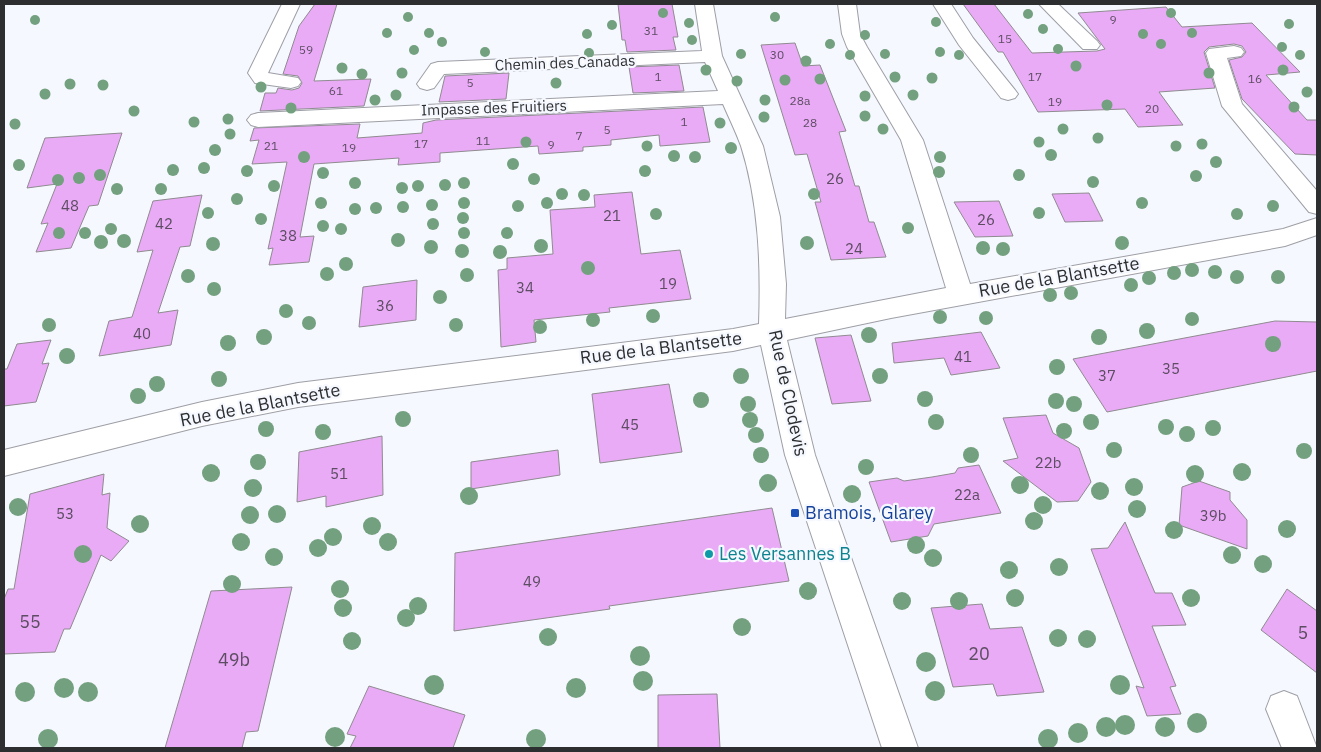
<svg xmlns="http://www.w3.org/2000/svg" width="1321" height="752" viewBox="0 0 1321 752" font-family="'IBM Plex Sans',sans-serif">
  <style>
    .building { fill: #e9aaf6; stroke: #8f8b90 }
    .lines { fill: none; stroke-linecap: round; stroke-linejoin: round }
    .minor-casing { stroke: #9e9fa6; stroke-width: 2 }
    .minor { fill: #fff; fill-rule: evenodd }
    .tree { fill: #73a07e }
    .transit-dot { fill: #1a4fb4; stroke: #f6f8ff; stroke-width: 2 }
    .culture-dot { fill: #0f9aa8; stroke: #f6f8ff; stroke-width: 2 }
    .labels { text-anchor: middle; stroke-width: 4.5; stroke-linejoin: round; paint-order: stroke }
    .far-number-label { font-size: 12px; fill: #5c4d62 }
    .far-street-label { font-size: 15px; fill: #2d2e30; stroke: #f6f8ff }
    .number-label { font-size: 15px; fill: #5c4d62 }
    .street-label { font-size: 18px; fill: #2d2e30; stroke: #f6f8ff }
    .transit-label { font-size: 18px; fill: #164399; stroke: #f6f8ff; text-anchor: start }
    .culture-label { font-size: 18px; fill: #0d838f; stroke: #f6f8ff; text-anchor: start }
    .near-number-label { font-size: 18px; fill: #5c4d62 }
  </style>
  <rect width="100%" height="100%" fill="#f6f8ff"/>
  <g class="building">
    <path d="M315,4H337L314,81L371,79L364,106L260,111L265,93H276L278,88L292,90L299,88L302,83L298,76L283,74L299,26Z"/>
    <path d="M618,4H672L678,37H673L676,50L627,52L625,40H622Z"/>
    <path d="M963,4H994L1032,53L1097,51L1105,49L1078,13L1166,7L1182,27L1252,23L1300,72L1266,75L1307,120H1317V155L1295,154L1242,99L1229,60L1242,57L1246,52L1242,46L1234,44L1209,47L1204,52L1215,88L1159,92L1183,125L1138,127L1125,109L1038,112L1003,52H998Z"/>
    <path d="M795,43L803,66L820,65L846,131L839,132L855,186H859L869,222H874L886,257L831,260L815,202H821L807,154L795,155L761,45Z"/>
    <path d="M679,65L684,91L633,93L629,67Z"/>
    <path d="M509,73L506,99L439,102L445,76Z"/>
    <path d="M703,107L710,142L660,146L659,135L611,140V145L583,147V151L539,154L538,146L440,153V162L398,165L399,158L314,164L300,237L314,236L309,262L269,265L273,248L268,249L287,162L252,164L259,140L250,141L254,128L360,124L357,138L422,133L423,123L436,120Z"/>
    <path d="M122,133L98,205L89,206L71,248L36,252L48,223L41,224L57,184L27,188L45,138Z"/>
    <path d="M632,192L641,254L680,250L691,299L609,308L610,312L534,320L536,342L501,347L498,270L507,269V258L553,254L550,210L595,207L594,195Z"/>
    <path d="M1089,193L1103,221L1065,222L1052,194Z"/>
    <path d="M202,195L190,246L180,247L158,313L178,310L171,345L99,356L109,321L132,317L153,250L137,252L153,201Z"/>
    <path d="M999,201L1013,236L975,237L954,202Z"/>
    <path d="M417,280L416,320L359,327L363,287Z"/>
    <path d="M1275,321L1317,322V371L1107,412L1073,359Z"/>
    <path d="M981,332L1000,368L951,375L944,358L894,363L892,343Z"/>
    <path d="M851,335L871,401L832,404L815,338Z"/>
    <path d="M51,340L42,364L49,363L36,402L4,406V369H7L17,344Z"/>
    <path d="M669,384L682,452L600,463L592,394Z"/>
    <path d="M1046,415L1053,433L1079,448L1091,482L1078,501L1057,502L1003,461L1018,458L1003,418Z"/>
    <path d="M382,436L383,495L326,507V496L297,502L299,452Z"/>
    <path d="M558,450L560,475L471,489V462Z"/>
    <path d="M979,465L1001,513L934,524L928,536L891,542L869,482L897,478L904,481L932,477L955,473L958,468Z"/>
    <path d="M104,474L102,495L110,493L107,528L129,541L111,561L101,555L70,629H64L55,652L4,654V599L8,589H14L30,494Z"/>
    <path d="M1199,481L1230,492V500L1247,520V549L1179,525L1182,487Z"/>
    <path d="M772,508L789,581L609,606L610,609L454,631L455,553Z"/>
    <path d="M1125,522L1155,593H1172L1186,625L1152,626L1176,686L1170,687L1181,714L1147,716L1136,686L1144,688L1091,549L1108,548Z"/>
    <path d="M292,587L258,731L246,732L242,748H165L211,591Z"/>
    <path d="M1287,589L1317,611V673L1261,630Z"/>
    <path d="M982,604L990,629L1022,627L1044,692L997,696L993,684L953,687L931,608Z"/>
    <path d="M369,686L465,715L453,748H350L356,736L347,734Z"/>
    <path d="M717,694L720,748H658V695Z"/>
  </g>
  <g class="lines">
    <g class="minor-casing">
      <g id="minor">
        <path d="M282,4H300L268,73L298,78L301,82L298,86L291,88L255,83L248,73Z"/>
        <path d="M695,4H713L722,56L763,146L780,217L786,284L785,319L946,288L901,140L847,47L842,34L838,4H856L860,34L867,47L923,140L970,284L1283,229L1317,218V235L1285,246L891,318L787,340L815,455L918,748H882L785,455L761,345L733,351L298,407L202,426L4,476V450L202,402L298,383L733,329L759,324C761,265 759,203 741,146C736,132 729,118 723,104L258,127L251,125L247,120L251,115L258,113L718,91L705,62L444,74L434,88L427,90L420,88L417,84L431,64L438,62L702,51Z"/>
        <path d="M933,4H951L973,38L1015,90L1018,94L1015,98L1008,100L1001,98L959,45Z"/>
        <path d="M1039,4H1058L1097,41L1100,45L1097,49H1083Z"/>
        <path d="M1234,46L1241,48L1244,52L1241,56L1227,58L1242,104L1317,191V214L1309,212L1222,106L1206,53L1209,49Z"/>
        <path d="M1284,691L1297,696L1317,748H1282L1266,709L1271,696Z"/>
      </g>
    </g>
    <use href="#minor" class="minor"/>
  </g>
  <g class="tree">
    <circle cx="663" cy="13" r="5"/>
    <circle cx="1171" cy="13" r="5"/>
    <circle cx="1028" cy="14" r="5"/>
    <circle cx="408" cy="17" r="5"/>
    <circle cx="775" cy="17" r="5"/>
    <circle cx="35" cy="20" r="5"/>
    <circle cx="936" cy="22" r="5"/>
    <circle cx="689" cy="23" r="5"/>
    <circle cx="1289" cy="24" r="5"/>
    <circle cx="612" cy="25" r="5"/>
    <circle cx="1043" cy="29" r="5"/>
    <circle cx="387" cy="33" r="5"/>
    <circle cx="429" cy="33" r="5"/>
    <circle cx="1192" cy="33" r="5"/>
    <circle cx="587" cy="34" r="5"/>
    <circle cx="1143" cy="34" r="5"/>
    <circle cx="865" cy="35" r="5"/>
    <circle cx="692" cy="40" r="5"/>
    <circle cx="442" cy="42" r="5"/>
    <circle cx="830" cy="44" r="5"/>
    <circle cx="1161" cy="44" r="5"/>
    <circle cx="1282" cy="47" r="5"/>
    <circle cx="1058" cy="49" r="5"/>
    <circle cx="414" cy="50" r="5"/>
    <circle cx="485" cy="52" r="5"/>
    <circle cx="940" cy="52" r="5"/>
    <circle cx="589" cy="53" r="5"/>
    <circle cx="741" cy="54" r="5"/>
    <circle cx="885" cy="54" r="5"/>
    <circle cx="850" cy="55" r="5"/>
    <circle cx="959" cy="55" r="5"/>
    <circle cx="1300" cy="55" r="5"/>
    <circle cx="806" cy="61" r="5.5"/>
    <circle cx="1076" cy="66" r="5.5"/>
    <circle cx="342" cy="68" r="5.5"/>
    <circle cx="706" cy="70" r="5.5"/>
    <circle cx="1283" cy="70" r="5.5"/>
    <circle cx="402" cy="73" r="5.5"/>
    <circle cx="1209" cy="73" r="5.5"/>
    <circle cx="362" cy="74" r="5.5"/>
    <circle cx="895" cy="77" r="5.5"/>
    <circle cx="932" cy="78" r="5.5"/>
    <circle cx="820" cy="79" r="5.5"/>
    <circle cx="785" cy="80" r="5.5"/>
    <circle cx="737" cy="81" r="5.5"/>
    <circle cx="556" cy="83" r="5.5"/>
    <circle cx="70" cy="84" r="5.5"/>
    <circle cx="103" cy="85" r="5.5"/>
    <circle cx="261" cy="87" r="5.5"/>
    <circle cx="1307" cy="92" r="5.5"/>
    <circle cx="45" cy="94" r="5.5"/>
    <circle cx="396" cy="95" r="5.5"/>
    <circle cx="913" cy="95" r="5.5"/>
    <circle cx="865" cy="96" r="5.5"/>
    <circle cx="375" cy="100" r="5.5"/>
    <circle cx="765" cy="100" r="5.5"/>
    <circle cx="1107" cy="105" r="5.5"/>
    <circle cx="1294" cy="107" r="5.5"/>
    <circle cx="291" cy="108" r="5.5"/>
    <circle cx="134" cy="111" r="5.5"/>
    <circle cx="865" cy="116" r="5.5"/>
    <circle cx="764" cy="117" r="5.5"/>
    <circle cx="228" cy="119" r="5.5"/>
    <circle cx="194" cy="122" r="5.5"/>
    <circle cx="720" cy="123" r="5.5"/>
    <circle cx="15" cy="124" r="5.5"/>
    <circle cx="883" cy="129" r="5.5"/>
    <circle cx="1063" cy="129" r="5.5"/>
    <circle cx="230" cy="134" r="5.5"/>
    <circle cx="1098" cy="138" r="5.5"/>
    <circle cx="526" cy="142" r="5.5"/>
    <circle cx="1039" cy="142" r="5.5"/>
    <circle cx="1202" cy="144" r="5.5"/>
    <circle cx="647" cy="146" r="5.5"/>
    <circle cx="1176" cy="146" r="5.5"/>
    <circle cx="731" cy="148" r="6"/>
    <circle cx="215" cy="150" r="6"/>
    <circle cx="1051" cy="155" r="6"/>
    <circle cx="674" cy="156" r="6"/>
    <circle cx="304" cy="157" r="6"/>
    <circle cx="695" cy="157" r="6"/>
    <circle cx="940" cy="157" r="6"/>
    <circle cx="1216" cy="162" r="6"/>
    <circle cx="513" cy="164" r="6"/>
    <circle cx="19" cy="165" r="6"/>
    <circle cx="204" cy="168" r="6"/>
    <circle cx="173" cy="170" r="6"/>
    <circle cx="247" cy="171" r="6"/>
    <circle cx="645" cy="171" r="6"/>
    <circle cx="939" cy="172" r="6"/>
    <circle cx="323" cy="173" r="6"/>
    <circle cx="100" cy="175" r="6"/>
    <circle cx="1019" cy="175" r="6"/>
    <circle cx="1196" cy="176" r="6"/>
    <circle cx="79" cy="178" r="6"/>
    <circle cx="534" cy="179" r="6"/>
    <circle cx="58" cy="180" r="6"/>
    <circle cx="1093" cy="182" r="6"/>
    <circle cx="355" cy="183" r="6"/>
    <circle cx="464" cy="183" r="6"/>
    <circle cx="445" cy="185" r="6"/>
    <circle cx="274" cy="186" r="6"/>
    <circle cx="418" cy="186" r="6"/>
    <circle cx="402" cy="188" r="6"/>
    <circle cx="117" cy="189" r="6"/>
    <circle cx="161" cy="189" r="6"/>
    <circle cx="562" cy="194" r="6"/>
    <circle cx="814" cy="194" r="6"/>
    <circle cx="584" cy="195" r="6"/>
    <circle cx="237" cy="199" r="6"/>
    <circle cx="321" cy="203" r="6"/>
    <circle cx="464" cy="203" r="6"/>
    <circle cx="547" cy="203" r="6"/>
    <circle cx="1142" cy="203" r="6"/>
    <circle cx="432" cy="205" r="6"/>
    <circle cx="518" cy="206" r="6"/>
    <circle cx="1273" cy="206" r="6"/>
    <circle cx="403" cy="207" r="6"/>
    <circle cx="376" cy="208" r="6"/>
    <circle cx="355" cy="209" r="6"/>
    <circle cx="208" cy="213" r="6"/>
    <circle cx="1039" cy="213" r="6"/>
    <circle cx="656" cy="214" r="6"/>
    <circle cx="1237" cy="214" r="6"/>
    <circle cx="463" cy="218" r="6"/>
    <circle cx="261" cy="219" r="6"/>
    <circle cx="433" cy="224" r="6"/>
    <circle cx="323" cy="226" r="6"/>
    <circle cx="908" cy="228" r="6"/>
    <circle cx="111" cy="229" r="6"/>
    <circle cx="341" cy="229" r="6"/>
    <circle cx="59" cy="233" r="6"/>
    <circle cx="85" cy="233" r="6"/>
    <circle cx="464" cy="233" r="6"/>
    <circle cx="507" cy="233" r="6"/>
    <circle cx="398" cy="240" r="7"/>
    <circle cx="124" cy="241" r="7"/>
    <circle cx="101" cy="242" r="7"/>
    <circle cx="807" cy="243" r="7"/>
    <circle cx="1122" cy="243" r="7"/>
    <circle cx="213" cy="244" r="7"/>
    <circle cx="541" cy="246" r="7"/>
    <circle cx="431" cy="247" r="7"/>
    <circle cx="983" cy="248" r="7"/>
    <circle cx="1003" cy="249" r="7"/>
    <circle cx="462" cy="251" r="7"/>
    <circle cx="500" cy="252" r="7"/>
    <circle cx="346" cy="264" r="7"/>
    <circle cx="588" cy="268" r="7"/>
    <circle cx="1192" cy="270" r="7"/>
    <circle cx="1215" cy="272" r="7"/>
    <circle cx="1174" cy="273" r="7"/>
    <circle cx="327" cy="274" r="7"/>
    <circle cx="467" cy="275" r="7"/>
    <circle cx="188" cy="276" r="7"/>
    <circle cx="1237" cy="277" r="7"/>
    <circle cx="1278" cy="277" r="7"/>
    <circle cx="1149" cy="278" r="7"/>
    <circle cx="1131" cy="285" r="7"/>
    <circle cx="214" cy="289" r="7"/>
    <circle cx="1071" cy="293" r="7"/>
    <circle cx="1050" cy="295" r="7"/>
    <circle cx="440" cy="297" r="7"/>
    <circle cx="286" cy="311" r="7"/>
    <circle cx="653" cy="316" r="7"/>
    <circle cx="940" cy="317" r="7"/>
    <circle cx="986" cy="318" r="7"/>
    <circle cx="1192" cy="319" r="7"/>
    <circle cx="593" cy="320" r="7"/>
    <circle cx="309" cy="323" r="7"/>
    <circle cx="49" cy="325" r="7"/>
    <circle cx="456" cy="325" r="7"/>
    <circle cx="540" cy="327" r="7"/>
    <circle cx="1147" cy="331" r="8"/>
    <circle cx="869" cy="335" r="8"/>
    <circle cx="264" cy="337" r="8"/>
    <circle cx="1099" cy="337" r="8"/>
    <circle cx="228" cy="343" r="8"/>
    <circle cx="1273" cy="344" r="8"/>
    <circle cx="67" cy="356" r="8"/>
    <circle cx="1057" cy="367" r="8"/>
    <circle cx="741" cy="376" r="8"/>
    <circle cx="880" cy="376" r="8"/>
    <circle cx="219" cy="379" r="8"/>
    <circle cx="157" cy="384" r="8"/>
    <circle cx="138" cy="396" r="8"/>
    <circle cx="925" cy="399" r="8"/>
    <circle cx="701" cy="400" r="8"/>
    <circle cx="1056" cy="401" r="8"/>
    <circle cx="748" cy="404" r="8"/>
    <circle cx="1074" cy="404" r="8"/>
    <circle cx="403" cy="419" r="8"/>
    <circle cx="750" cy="420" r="8"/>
    <circle cx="936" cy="422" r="8"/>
    <circle cx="1091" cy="422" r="8"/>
    <circle cx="1166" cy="427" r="8"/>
    <circle cx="1213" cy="428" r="8"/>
    <circle cx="266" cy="429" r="8"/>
    <circle cx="1064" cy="431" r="8"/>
    <circle cx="323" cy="432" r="8"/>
    <circle cx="1187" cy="434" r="8"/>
    <circle cx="756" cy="435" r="8"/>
    <circle cx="1114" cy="450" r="8"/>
    <circle cx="1304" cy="451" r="8"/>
    <circle cx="761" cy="455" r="8"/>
    <circle cx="971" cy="455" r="8"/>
    <circle cx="258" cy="462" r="8"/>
    <circle cx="866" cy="467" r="8"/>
    <circle cx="1242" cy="472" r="9"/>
    <circle cx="211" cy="473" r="9"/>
    <circle cx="1195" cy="474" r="9"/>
    <circle cx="768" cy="483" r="9"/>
    <circle cx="1020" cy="485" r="9"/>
    <circle cx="1134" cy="487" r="9"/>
    <circle cx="253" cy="488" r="9"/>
    <circle cx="1100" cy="491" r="9"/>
    <circle cx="852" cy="494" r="9"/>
    <circle cx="469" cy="496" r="9"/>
    <circle cx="1043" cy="505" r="9"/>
    <circle cx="18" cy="507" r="9"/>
    <circle cx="1137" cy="509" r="9"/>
    <circle cx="277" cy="514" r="9"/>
    <circle cx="250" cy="515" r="9"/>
    <circle cx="1034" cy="521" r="9"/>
    <circle cx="140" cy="524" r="9"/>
    <circle cx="372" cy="526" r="9"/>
    <circle cx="1287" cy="529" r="9"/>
    <circle cx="1174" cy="530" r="9"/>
    <circle cx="333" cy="537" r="9"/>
    <circle cx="241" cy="542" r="9"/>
    <circle cx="388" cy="542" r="9"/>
    <circle cx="916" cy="545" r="9"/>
    <circle cx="318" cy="548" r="9"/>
    <circle cx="83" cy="554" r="9"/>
    <circle cx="1232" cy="555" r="9"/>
    <circle cx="274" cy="557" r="9"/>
    <circle cx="933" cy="558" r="9"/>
    <circle cx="1263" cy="564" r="9"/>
    <circle cx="1059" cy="567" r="9"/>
    <circle cx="1009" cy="570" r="9"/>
    <circle cx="232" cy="584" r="9"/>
    <circle cx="340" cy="589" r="9"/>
    <circle cx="808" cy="591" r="9"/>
    <circle cx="1015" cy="598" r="9"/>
    <circle cx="1191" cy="598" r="9"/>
    <circle cx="902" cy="601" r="9"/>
    <circle cx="959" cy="601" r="9"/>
    <circle cx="418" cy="606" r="9"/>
    <circle cx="343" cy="608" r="9"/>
    <circle cx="406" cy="618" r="9"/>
    <circle cx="742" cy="627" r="9"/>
    <circle cx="548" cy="637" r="9"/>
    <circle cx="1058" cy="638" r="9"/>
    <circle cx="1087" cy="639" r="9"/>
    <circle cx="352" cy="641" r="9"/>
    <circle cx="640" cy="656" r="10"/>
    <circle cx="926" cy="662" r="10"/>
    <circle cx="643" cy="681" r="10"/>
    <circle cx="434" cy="685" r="10"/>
    <circle cx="1120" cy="685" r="10"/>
    <circle cx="64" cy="688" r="10"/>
    <circle cx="576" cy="688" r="10"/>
    <circle cx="935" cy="691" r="10"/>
    <circle cx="25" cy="692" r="10"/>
    <circle cx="88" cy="692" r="10"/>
    <circle cx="1197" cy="723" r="10"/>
    <circle cx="1125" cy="725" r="10"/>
    <circle cx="1106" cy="727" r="10"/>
    <circle cx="1165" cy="727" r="10"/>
    <circle cx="1078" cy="733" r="10"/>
    <circle cx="335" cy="737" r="10"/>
    <circle cx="48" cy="739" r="10"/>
    <circle cx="536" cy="739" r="10"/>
    <circle cx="1048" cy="739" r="10"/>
  </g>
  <rect class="transit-dot" x="790" y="508" width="10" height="10" rx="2.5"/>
  <circle class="culture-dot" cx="709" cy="554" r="5"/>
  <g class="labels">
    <g class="far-number-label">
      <text x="1113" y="24">9</text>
      <text x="651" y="35">31</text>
      <text x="1005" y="43">15</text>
      <text x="306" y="54">59</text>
      <text x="777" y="59">30</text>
      <text x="658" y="81">1</text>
      <text x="1035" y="81">17</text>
      <text x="1255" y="83">16</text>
      <text x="470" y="87">5</text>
      <text x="336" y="95">61</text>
      <text x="800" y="105">28a</text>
      <text x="1055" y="106">19</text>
      <text x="1152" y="113">20</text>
      <text x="684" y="126">1</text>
      <text x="810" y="127">28</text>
      <text x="607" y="134">5</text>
      <text x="579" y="140">7</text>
      <text x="483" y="145">11</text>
      <text x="421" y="148">17</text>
      <text x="551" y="149">9</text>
      <text x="271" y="150">21</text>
      <text x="349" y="152">19</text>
    </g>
    <g class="far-street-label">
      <text transform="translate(565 63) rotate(-2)" y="5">Chemin des Canadas</text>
      <text transform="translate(494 108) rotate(-2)" y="5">Impasse des Fruitiers</text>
    </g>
    <g class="number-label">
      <text x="835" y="184">26</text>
      <text x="70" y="211">48</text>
      <text x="612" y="221">21</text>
      <text x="986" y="225">26</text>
      <text x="164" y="229">42</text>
      <text x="288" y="241">38</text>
      <text x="854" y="254">24</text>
      <text x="668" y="289">19</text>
      <text x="525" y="293">34</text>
      <text x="385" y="311">36</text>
      <text x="142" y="339">40</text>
      <text x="963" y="362">41</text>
      <text x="1171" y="374">35</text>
      <text x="1107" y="381">37</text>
      <text x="630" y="430">45</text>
      <text x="1048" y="468">22b</text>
      <text x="339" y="479">51</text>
      <text x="967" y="500">22a</text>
      <text x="65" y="519">53</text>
      <text x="1213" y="521">39b</text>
      <text x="532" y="587">49</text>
    </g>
    <g class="street-label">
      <text transform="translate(1059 277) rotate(-10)" y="6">Rue de la Blantsette</text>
      <text transform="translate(661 348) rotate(-7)" y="6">Rue de la Blantsette</text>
      <text transform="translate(788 393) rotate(78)" y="6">Rue de Clodevis</text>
      <text transform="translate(260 405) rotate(-11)" y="6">Rue de la Blantsette</text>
    </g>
    <g class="transit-label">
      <text x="805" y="519">Bramois, Glarey</text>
    </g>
    <g class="culture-label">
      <text x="719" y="560">Les Versannes B</text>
    </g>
    <g class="near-number-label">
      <text x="30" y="628">55</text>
      <text x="1303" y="639">5</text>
      <text x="979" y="660">20</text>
      <text x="234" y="666">49b</text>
    </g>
  </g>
  <rect width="1321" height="752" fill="none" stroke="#2d2e30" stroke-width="10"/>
</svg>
